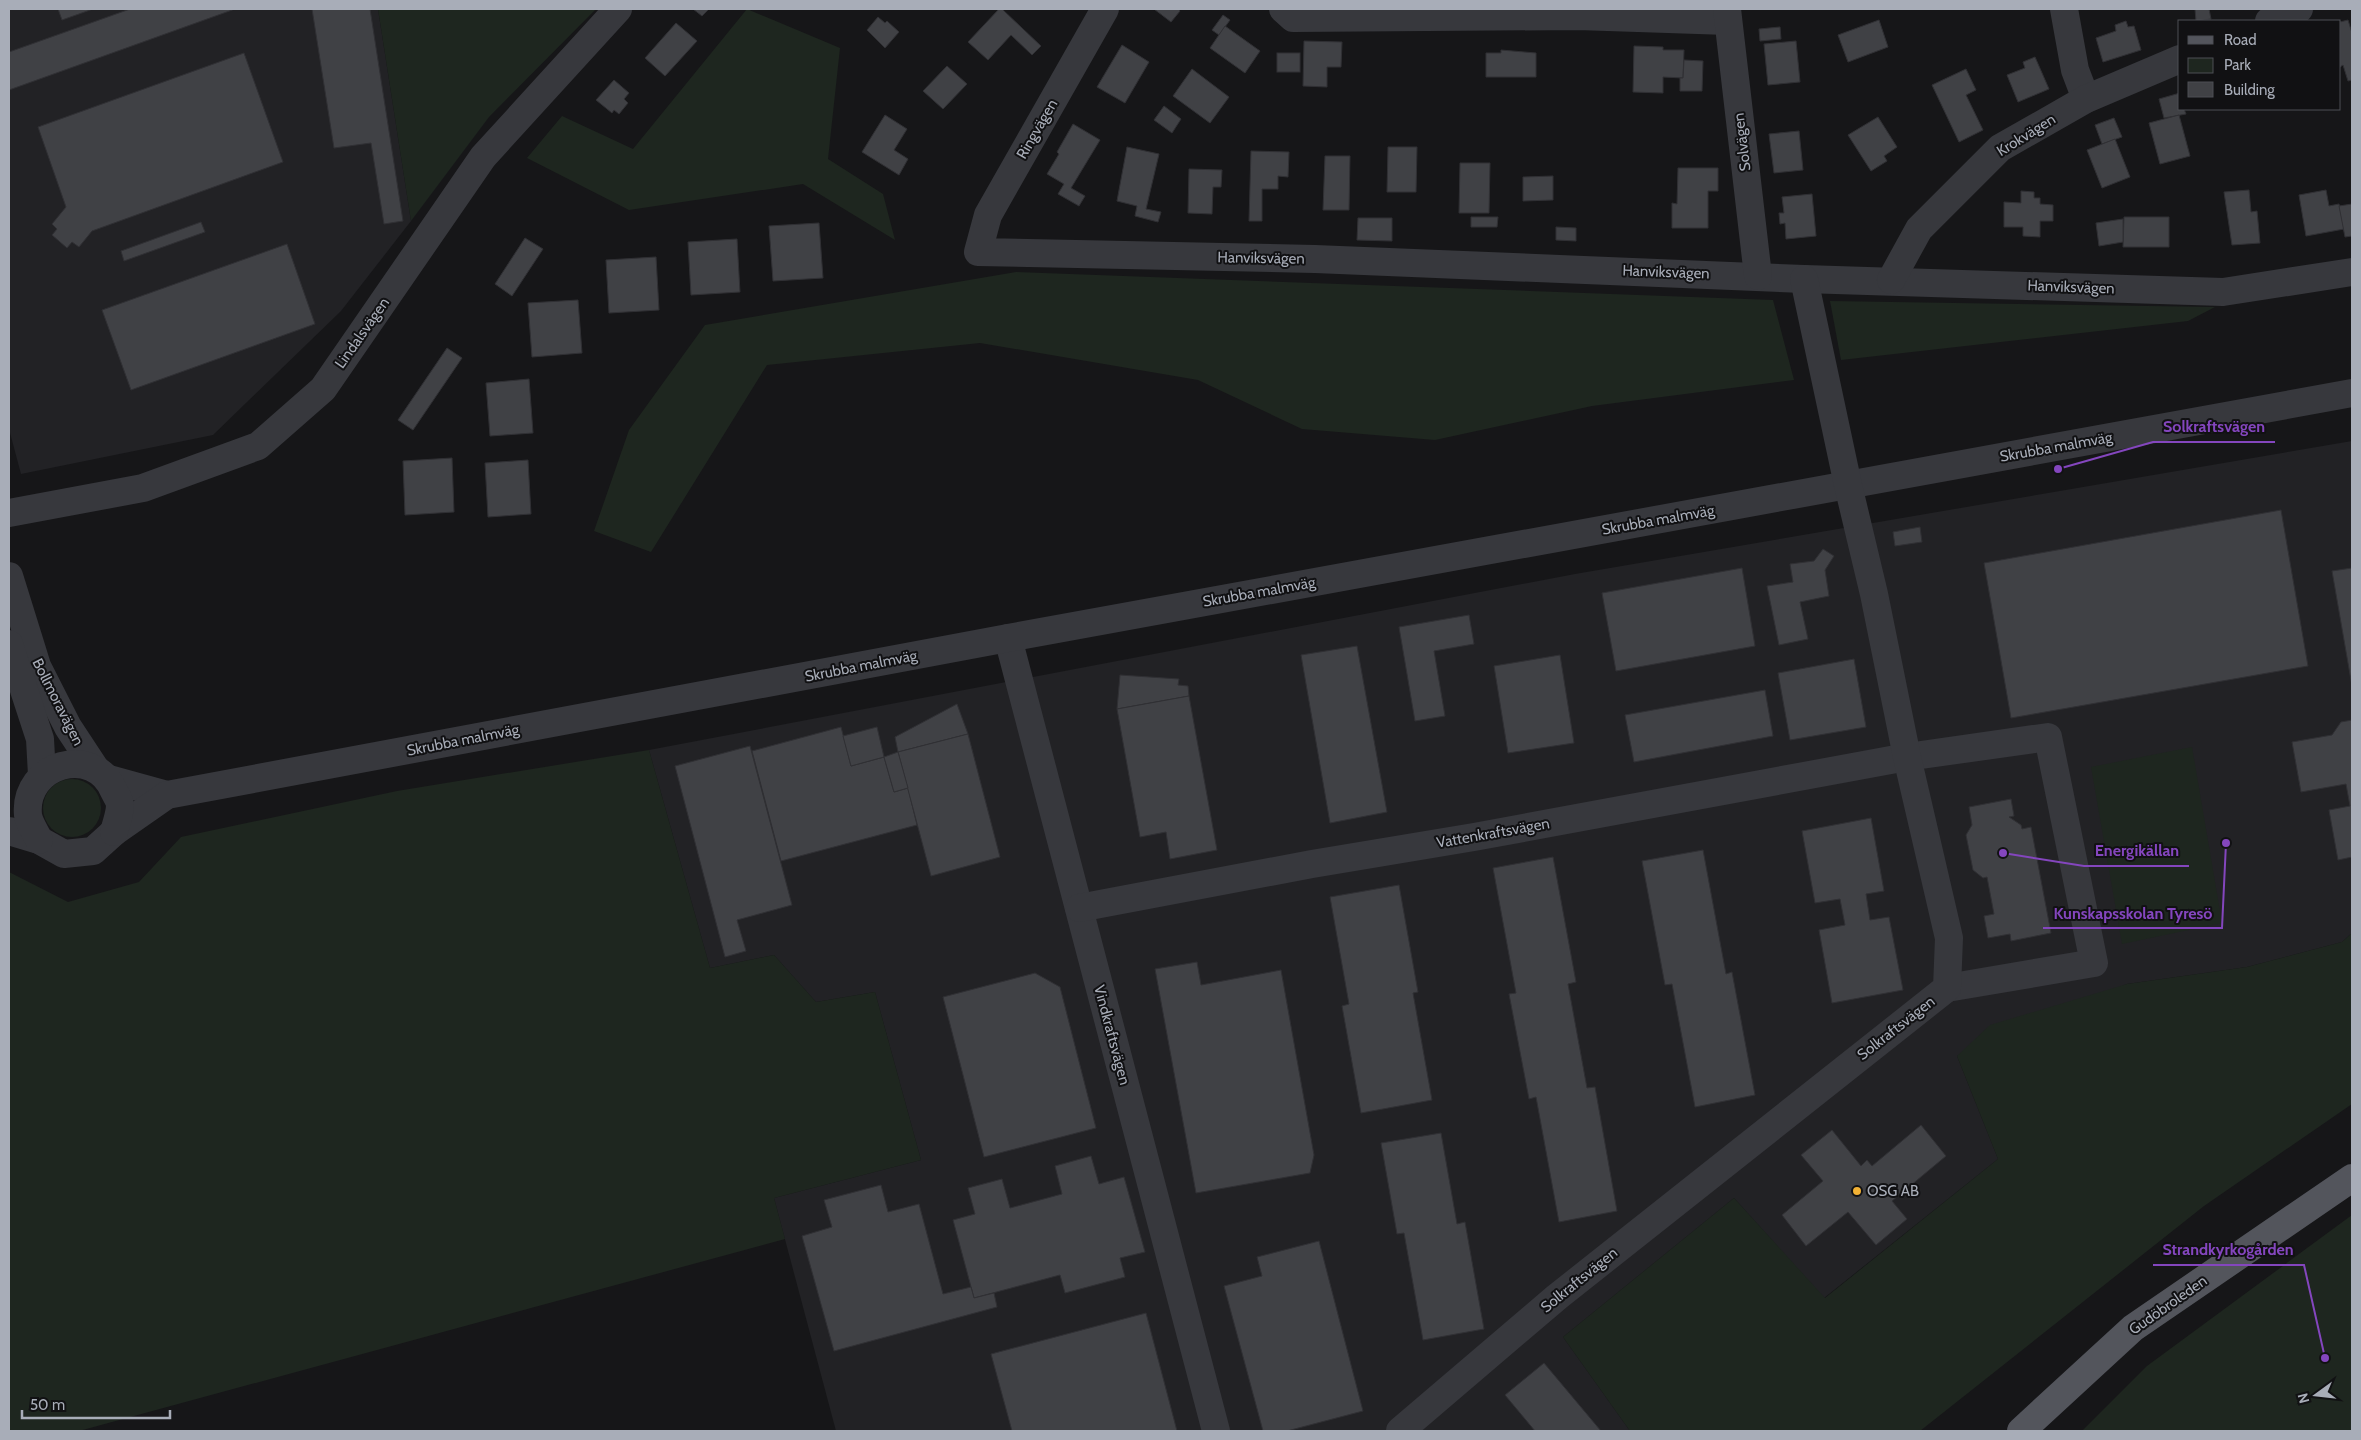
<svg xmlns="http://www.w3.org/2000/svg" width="2361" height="1440" viewBox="0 0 2361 1440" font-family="Cabin,sans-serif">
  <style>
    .built { fill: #222225 }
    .green { fill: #1e261f }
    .building { fill: #404145; stroke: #303034 }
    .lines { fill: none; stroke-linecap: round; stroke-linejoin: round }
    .minor { stroke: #37383d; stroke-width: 28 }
    .major { stroke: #53555c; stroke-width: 28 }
    .poi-dot { fill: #f2b134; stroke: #111113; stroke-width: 2 }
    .labels { text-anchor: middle; stroke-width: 4; stroke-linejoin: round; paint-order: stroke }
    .street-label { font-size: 15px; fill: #a8adb8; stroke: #111113 }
    .poi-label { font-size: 15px; fill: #a8adb8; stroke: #111113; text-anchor: start }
    .leader { fill: none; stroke: #8446be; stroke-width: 2 }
    .callout-dot { fill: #8446be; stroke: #111113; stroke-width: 2 }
    .callout-label { font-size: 16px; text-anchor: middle; font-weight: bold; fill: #8446be; stroke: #111113; stroke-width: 4; stroke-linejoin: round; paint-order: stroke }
  </style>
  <rect width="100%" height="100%" fill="#161618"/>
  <g class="built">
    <path d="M9,9H378L411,221L341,311L213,435L21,474L9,429Z"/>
    <path d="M2352,441V933L2342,942L2247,967L2127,984L1957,1056L1998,1159L1824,1298L1734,1198L1563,1337L1630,1431H836L774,1198L921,1160L875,992L816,1002L774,955L710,968L649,750L1575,574Z"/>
  </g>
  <g class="green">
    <path d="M378,9H596L489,117L411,221Z"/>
    <path d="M747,9L840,48L828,159L883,194L895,240L803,184L629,210L527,158L562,116L633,149Z"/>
    <path d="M1016,272L1773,300L1794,380L1592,406L1435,440L1302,429L1198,380L980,343L767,365L651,552L594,531L629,430L705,325Z"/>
    <path d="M1830,301L2215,307L2188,321L1841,360Z"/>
    <path d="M2192,747L2222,923L2122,944L2091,767Z"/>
    <path d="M649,750L710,968L774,955L816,1002L875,992L921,1160L774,1198L785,1239L79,1431H9V872L68,902L139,882L181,837L397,791Z"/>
    <circle cx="72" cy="808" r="29"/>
    <path d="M2352,933V1104L2204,1206L1920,1431H1630L1563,1337L1734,1198L1825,1298L1998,1159L1957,1056L1990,1025L2127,984L2247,967L2342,942Z"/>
    <path d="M2352,1215V1431H2082L2147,1366Z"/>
  </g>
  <g class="building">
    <path d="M58,9H93L62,20Z"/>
    <path d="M130,9H235L9,90V52Z"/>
    <path d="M312,9H370L403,221L384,224L371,143L334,148Z"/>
    <path d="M693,9H709L702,16Z"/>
    <path d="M999,9H1002L1041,46L1032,55L1011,35L988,60L968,42Z"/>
    <path d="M1154,9H1178L1180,11L1171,22Z"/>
    <path d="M2195,9H2209L2211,19L2196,21Z"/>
    <path d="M1223,15L1230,20L1219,35L1212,30Z"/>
    <path d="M878,17L885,23L887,21L899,32L885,48L867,30Z"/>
    <path d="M1879,20L1888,47L1848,62L1838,35Z"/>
    <path d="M2348,20L2352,33V80L2348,81L2343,65L2340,67V22Z"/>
    <path d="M2126,21L2128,27L2134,26L2141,50L2103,62L2096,38L2116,31L2115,25Z"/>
    <path d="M676,23L697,41L665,76L645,58Z"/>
    <path d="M1225,26L1260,51L1245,73L1210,48Z"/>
    <path d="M1780,27L1781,39L1760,41L1759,29Z"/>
    <path d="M1304,41L1342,42L1341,67H1327V87L1303,86Z"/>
    <path d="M1796,41L1800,82L1768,85L1764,44Z"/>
    <path d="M1122,45L1149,62L1125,103L1097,87Z"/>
    <path d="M1634,46L1663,47V50H1684L1683,78L1663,77V93L1633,92Z"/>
    <path d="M1501,50L1536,53V77H1486V53H1501Z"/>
    <path d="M244,53L283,162L92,231L79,247L72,242L67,248L52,235L57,229L52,224L66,207L38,127Z"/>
    <rect x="1277" y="53" width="23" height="19"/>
    <path d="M2035,57L2049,89L2018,102L2007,75L2025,68L2023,62Z"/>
    <path d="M1684,60L1703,61L1702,91H1680V78H1683Z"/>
    <path d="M947,66L967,84L943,109L923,91Z"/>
    <path d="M1192,69L1229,97L1210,123L1173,96Z"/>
    <path d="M1966,69L1976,90L1966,95L1983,130L1959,142L1932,85Z"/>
    <path d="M614,80L629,93L624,99L628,103L619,114L614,110L612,113L596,100Z"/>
    <path d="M2180,93V109H2184L2186,114L2164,118L2159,99Z"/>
    <path d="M1164,106L1181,119L1172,133L1154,120Z"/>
    <path d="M885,115L907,129L894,150L908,159L899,175L862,152Z"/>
    <path d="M2179,115L2190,156L2160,164L2149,123Z"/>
    <path d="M1878,117L1897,147L1884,156L1887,161L1871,171L1848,135Z"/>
    <path d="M2114,118L2122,137L2102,144L2095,125Z"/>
    <path d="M1073,124L1100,140L1071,188L1085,196L1079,206L1058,194L1064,184L1047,174L1059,154L1057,152Z"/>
    <path d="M1799,131L1803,170L1774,173L1769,134Z"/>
    <path d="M2115,139L2130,177L2102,188L2087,150Z"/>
    <path d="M1127,147L1159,154L1146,209L1161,212L1158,222L1135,216L1137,206L1117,201Z"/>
    <path d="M1388,147H1417L1416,192H1387Z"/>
    <path d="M1251,151L1289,152L1288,177L1278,176V189H1262V221H1249Z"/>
    <path d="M1325,156H1350L1349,210H1323Z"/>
    <path d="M1460,163H1490L1489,213H1459Z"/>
    <path d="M1678,168H1718V191H1708V228H1672V203L1677,204Z"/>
    <path d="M1189,169L1222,170L1221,187H1213L1212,214L1188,213Z"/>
    <path d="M1553,176V200L1523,201V177Z"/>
    <path d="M2249,190L2251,212L2257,211L2260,243L2232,245L2224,192Z"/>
    <path d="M2326,190L2329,206L2339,204L2344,229L2306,236L2299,195Z"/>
    <path d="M2021,191L2034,192V198H2040V204L2053,205V221H2040V237L2023,236V227H2004V202L2021,203Z"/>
    <path d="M1812,194L1816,236L1786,239L1785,223L1780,224L1779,213H1784L1782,197Z"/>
    <path d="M2352,204V236L2345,237L2339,206Z"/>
    <path d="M1471,217H1498L1497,227H1471Z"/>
    <path d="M2124,217H2169V247H2123Z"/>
    <path d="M1358,218H1392V241L1357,240Z"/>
    <path d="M2123,219V242L2099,246L2096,223Z"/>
    <path d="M201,222L205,232L124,261L121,251Z"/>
    <path d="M819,223L823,278L773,281L769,226Z"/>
    <path d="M1556,227L1576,228V241L1556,240Z"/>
    <path d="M525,238L543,249L512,296L495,284Z"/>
    <path d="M737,239L740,292L691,295L688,242Z"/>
    <path d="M287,244L315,324L131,390L102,310Z"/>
    <path d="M656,257L659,310L609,313L606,260Z"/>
    <path d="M578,300L582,353L532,357L528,303Z"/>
    <path d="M447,348L462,358L413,430L398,420Z"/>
    <path d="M529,379L533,433L490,436L486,383Z"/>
    <path d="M452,458L454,512L405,515L403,461Z"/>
    <path d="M528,460L531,514L488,517L485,463Z"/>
    <path d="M2281,510L2308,666L2011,718L1984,563Z"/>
    <path d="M1920,527L1922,542L1895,546L1893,532Z"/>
    <path d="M1823,549L1834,556L1825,570L1829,596L1800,602L1808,639L1779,645L1767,586L1793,582L1790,564L1814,561Z"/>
    <path d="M1742,568L1755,646L1616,671L1602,593Z"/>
    <path d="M2352,568V686L2332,571Z"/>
    <path d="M1469,615L1474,644L1434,651L1445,716L1415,721L1399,627Z"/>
    <path d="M1357,646L1387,812L1330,823L1301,655Z"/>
    <path d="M1560,655L1574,743L1508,753L1494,666Z"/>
    <path d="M1854,659L1866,727L1790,740L1778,673Z"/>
    <path d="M1120,675L1179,679L1178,685L1188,686L1189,696L1117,709Z"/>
    <path d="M1765,690L1773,736L1634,762L1625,715Z"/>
    <path d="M1189,696L1217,850L1170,859L1166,832L1140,837L1117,709Z"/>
    <path d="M957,704L968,734L898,752L895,737Z"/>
    <path d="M2352,720V857L2338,860L2329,810L2350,806L2346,784L2301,792L2292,742L2332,735L2341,722Z"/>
    <path d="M841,727L851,766L884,757L894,792L908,788L917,825L781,861L752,751Z"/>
    <path d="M877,727L884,757L851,766L843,736Z"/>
    <path d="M968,734L1000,857L931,876L898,752Z"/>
    <path d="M750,746L792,905L737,920L746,951L725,957L675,766Z"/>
    <path d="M898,752L908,788L894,792L884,757Z"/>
    <path d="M2011,799L2014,816L2009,817L2021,825L2022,829L2031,827L2051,933L2011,941L2010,934L1988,938L1984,916L1994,914L1987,877L1983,878L1973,870L1966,835L1972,825L1969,807Z"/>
    <path d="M1871,818L1884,891L1866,894L1870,920L1889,917L1903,990L1832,1003L1819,930L1845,925L1840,899L1815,903L1802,831Z"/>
    <path d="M1703,850L1726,974L1732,972L1755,1095L1695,1107L1672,984L1665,985L1642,861Z"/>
    <path d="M1553,857L1576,982L1568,984L1587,1088L1595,1087L1617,1211L1559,1222L1536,1097L1529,1099L1509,994L1516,993L1493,868Z"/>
    <path d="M1399,885L1418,992L1413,993L1432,1100L1361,1113L1342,1006L1349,1004L1330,897Z"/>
    <path d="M1197,962L1201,985L1281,970L1314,1155L1310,1173L1196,1193L1155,969Z"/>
    <path d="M1035,973L1060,987L1096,1128L984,1157L943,997Z"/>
    <path d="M1921,1125L1946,1156L1892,1201L1907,1219L1876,1245L1848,1212L1806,1246L1782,1215L1823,1181L1801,1155L1832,1130L1861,1166L1867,1160L1872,1166Z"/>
    <path d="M1441,1133L1457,1224L1465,1222L1484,1329L1423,1340L1404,1233L1397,1234L1381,1143Z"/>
    <path d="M1091,1156L1099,1184L1124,1177L1145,1252L1120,1258L1125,1277L1065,1293L1060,1275L974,1298L953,1220L975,1214L968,1188L1002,1179L1010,1208L1062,1194L1055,1166Z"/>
    <path d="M881,1185L888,1212L919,1204L943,1294L971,1287L974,1298L994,1293L997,1307L834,1351L802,1236L832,1227L824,1200Z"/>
    <path d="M1319,1241L1363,1411L1287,1431H1263L1224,1286L1262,1276L1257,1257Z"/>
    <path d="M1146,1313L1177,1431H1012L991,1354Z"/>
    <path d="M1544,1363L1601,1431H1535L1505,1395Z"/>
  </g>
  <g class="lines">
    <g class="minor">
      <path d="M1105,9L988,215L978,252L1315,259L1804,279L2223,292L2352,272"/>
      <path d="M1283,9L1293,18L1578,16L1728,21"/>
      <path d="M1727,9L1758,276"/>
      <path d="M2064,9L2075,70L2086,99"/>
      <path d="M2269,21L2299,9"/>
      <path d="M1891,280L1919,229L2000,148L2086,99L2180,59"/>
      <path d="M9,513L143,488L258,446L323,389L483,157L618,9"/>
      <path d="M9,576L37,666L68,727L95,768"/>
      <path d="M1008,638L1216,1431"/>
      <path d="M9,644L40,739L42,775"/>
      <path d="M109,779L167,795"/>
      <path d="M9,831L39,840L64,854L93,851L114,832L167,795L1008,638L2352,393"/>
      <path d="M39,840C36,833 29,823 28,815C23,764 94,743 114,791C116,795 120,801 120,805C120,814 116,824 114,832"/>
      <path d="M1079,908L1312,864L1474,837L1907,757L2048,737L2094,963L1947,988"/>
      <path d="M1400,1431L1557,1297L1947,988L1949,938L1907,757L1874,594L1848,485L1804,279"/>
    </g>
    <path class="major" d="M2021,1431L2133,1328L2352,1178"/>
  </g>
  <circle class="poi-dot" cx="1857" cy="1191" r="5"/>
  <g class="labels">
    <g class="street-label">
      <text transform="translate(1037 129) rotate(-60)" y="5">Ringvägen</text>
      <text transform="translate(2026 135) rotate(-32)" y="5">Krokvägen</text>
      <text transform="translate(1742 142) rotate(-97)" y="5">Solvägen</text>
      <text transform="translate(1261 258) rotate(1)" y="5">Hanviksvägen</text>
      <text transform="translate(1666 272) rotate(2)" y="5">Hanviksvägen</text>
      <text transform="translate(2071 287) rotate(2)" y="5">Hanviksvägen</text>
      <text transform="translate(362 333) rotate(-55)" y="5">Lindalsvägen</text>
      <text transform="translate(2056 447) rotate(-10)" y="5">Skrubba malmväg</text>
      <text transform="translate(1658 520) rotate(-10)" y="5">Skrubba malmväg</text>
      <text transform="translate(1259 592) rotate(-10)" y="5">Skrubba malmväg</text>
      <text transform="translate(861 666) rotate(-11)" y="5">Skrubba malmväg</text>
      <text transform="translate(58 702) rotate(63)" y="5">Bollmoravägen</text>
      <text transform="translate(463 740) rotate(-11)" y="5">Skrubba malmväg</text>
      <text transform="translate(1493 833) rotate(-10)" y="5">Vattenkraftsvägen</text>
      <text transform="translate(1896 1028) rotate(-38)" y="5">Solkraftsvägen</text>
      <text transform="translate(1112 1035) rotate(75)" y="5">Vindkraftsvägen</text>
      <text transform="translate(1579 1280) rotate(-39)" y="5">Solkraftsvägen</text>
      <text transform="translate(2168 1305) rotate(-35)" y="5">Gudöbroleden</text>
    </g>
    <g class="poi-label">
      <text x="1867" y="1196">OSG AB</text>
    </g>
  </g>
  <path class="leader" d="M2058 469L2153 442H2275M2003 853L2084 866H2189M2226 843L2222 928H2043M2325 1358L2304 1265H2153"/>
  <g class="callout-dot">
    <circle cx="2058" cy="469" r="5"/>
    <circle cx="2003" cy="853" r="5"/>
    <circle cx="2226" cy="843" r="5"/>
    <circle cx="2325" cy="1358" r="5"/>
  </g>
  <g class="callout-label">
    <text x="2214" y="432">Solkraftsvägen</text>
    <text x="2137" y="856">Energikällan</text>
    <text x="2133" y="919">Kunskapsskolan Tyresö</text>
    <text x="2228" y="1255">Strandkyrkogården</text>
  </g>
  <rect width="2361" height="1440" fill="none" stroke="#a8adb8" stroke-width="20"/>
  <rect x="2178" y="20" width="162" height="90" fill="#111113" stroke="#4d4f55"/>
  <rect x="2188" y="36" width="25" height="8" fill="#53555c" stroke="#4d4f55"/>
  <text x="2224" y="45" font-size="15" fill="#a8adb8">Road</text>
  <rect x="2188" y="58" width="25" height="15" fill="#1e261f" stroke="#4d4f55"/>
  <text x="2224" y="70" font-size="15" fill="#a8adb8">Park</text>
  <rect x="2188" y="82" width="25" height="15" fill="#404145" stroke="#4d4f55"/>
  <text x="2224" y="95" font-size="15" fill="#a8adb8">Building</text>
  <g transform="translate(2316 1395) rotate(255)" stroke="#111113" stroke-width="4" paint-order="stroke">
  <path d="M0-4L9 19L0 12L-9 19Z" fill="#a8adb8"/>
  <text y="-8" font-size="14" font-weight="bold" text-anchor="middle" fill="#a8adb8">N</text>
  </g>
  <path d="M22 1410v8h148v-8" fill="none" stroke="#a8adb8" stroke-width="2.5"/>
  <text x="30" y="1410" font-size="15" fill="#a8adb8" stroke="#111113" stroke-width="4" paint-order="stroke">50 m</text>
</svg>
